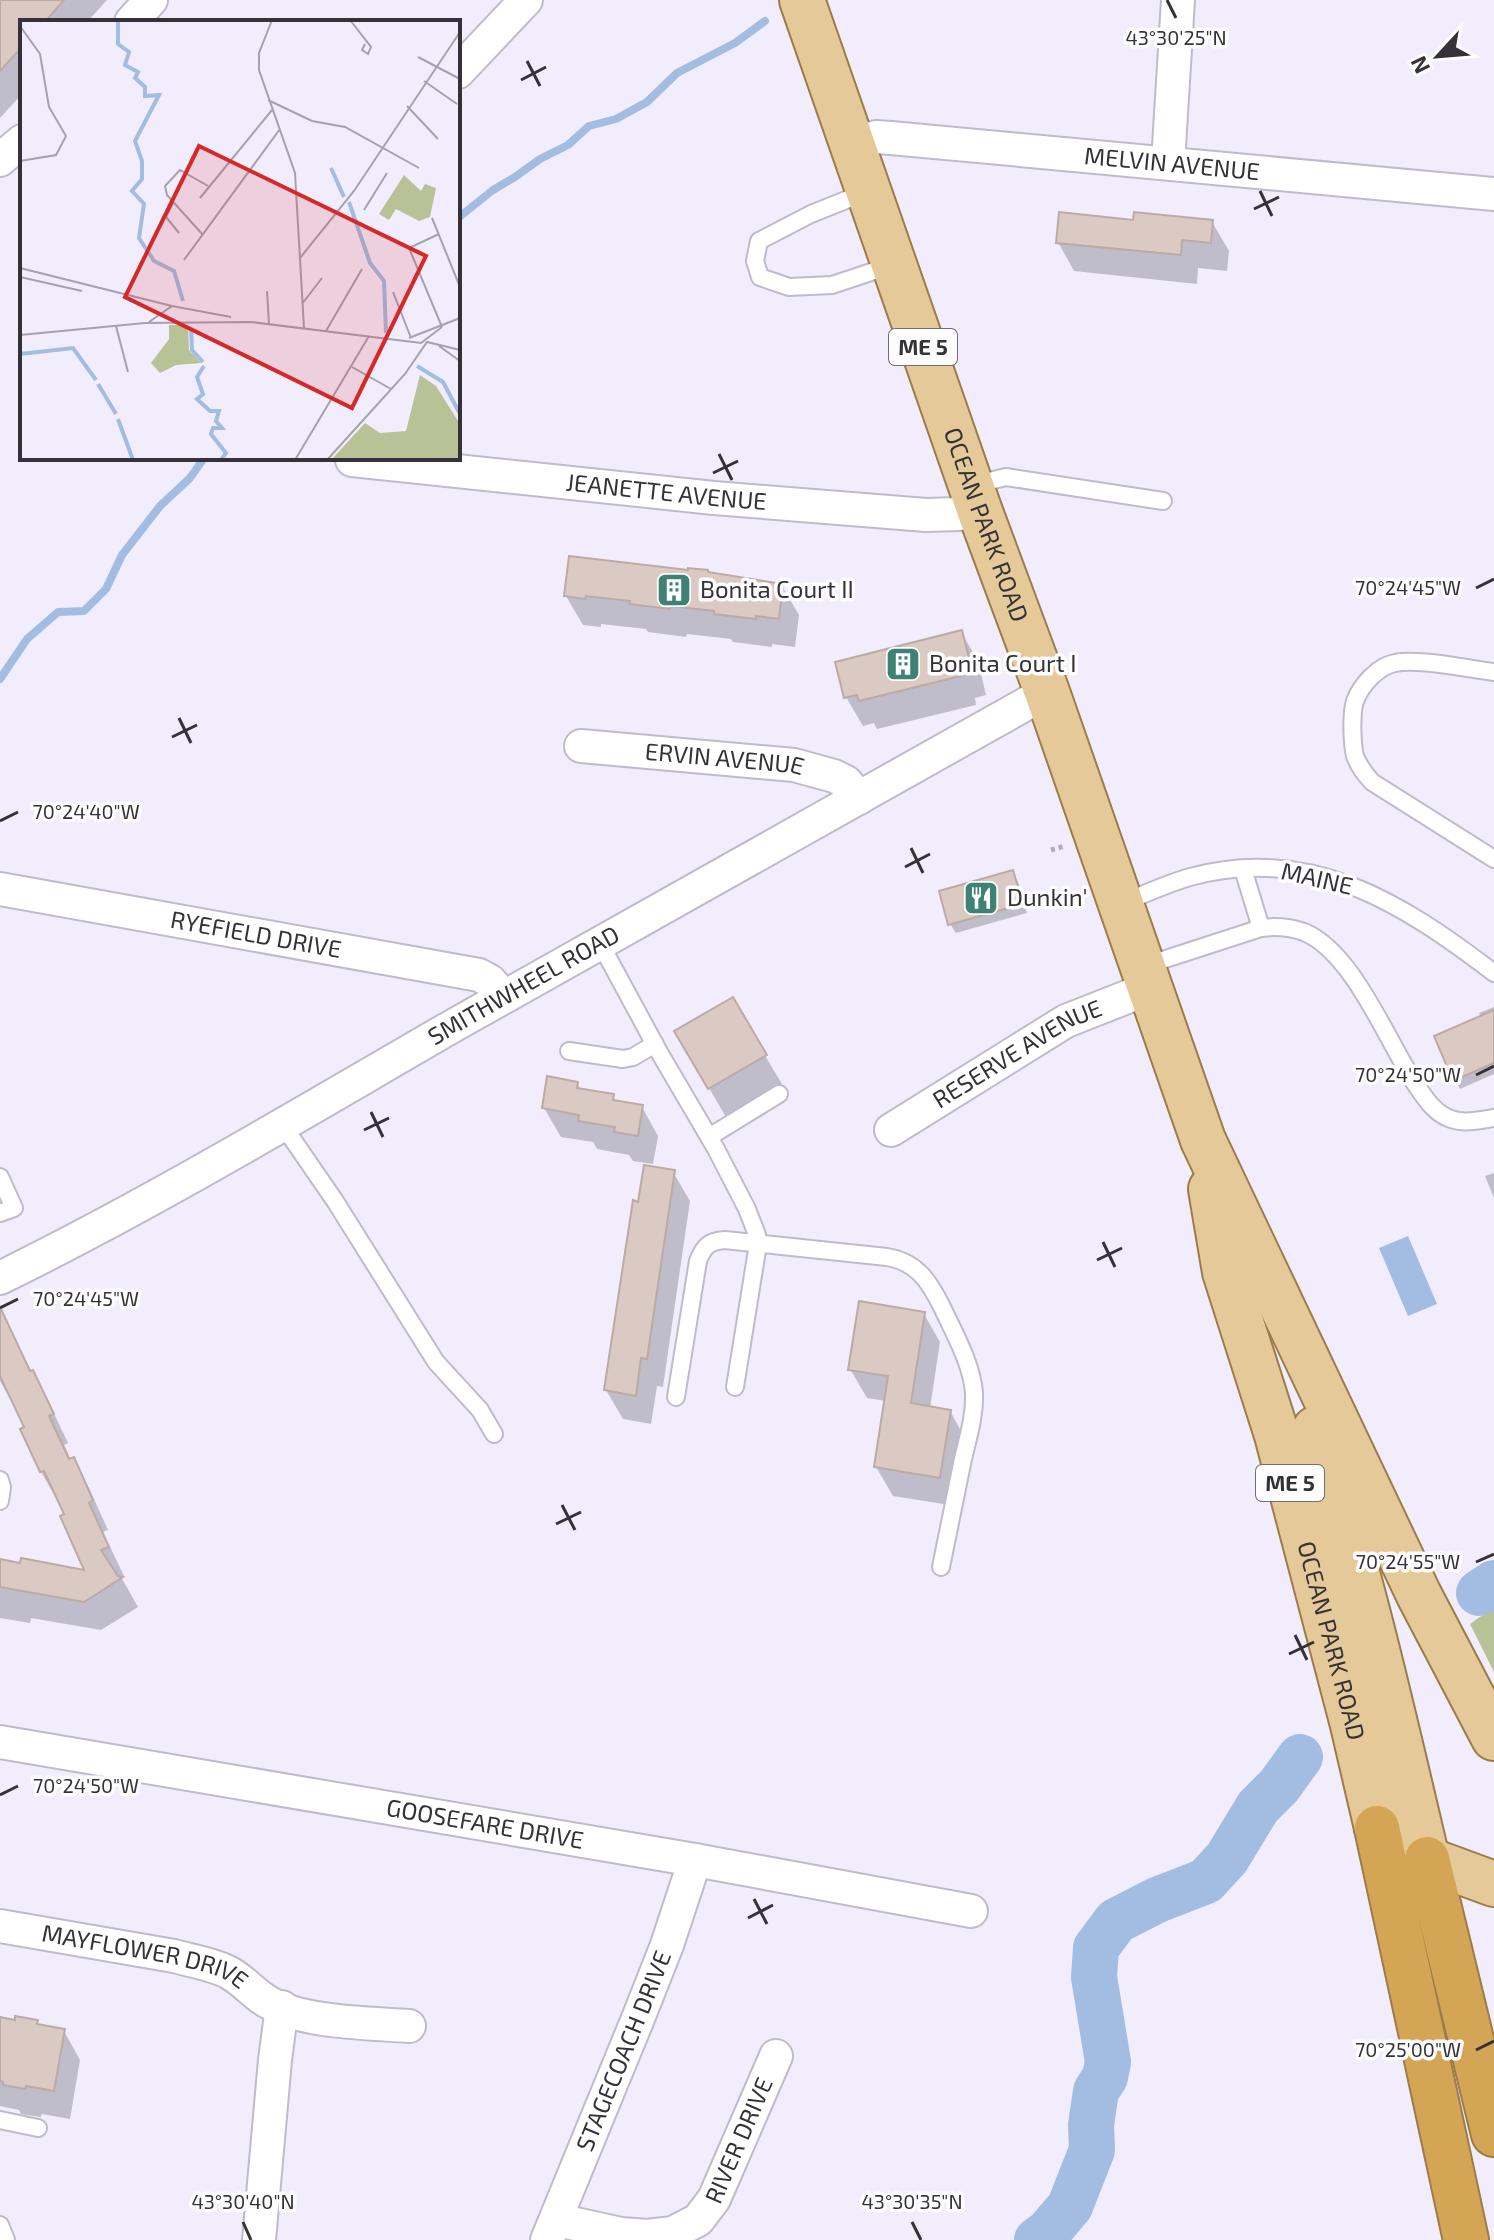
<svg xmlns="http://www.w3.org/2000/svg" width="1494" height="2240" viewBox="0 0 1494 2240" font-family="'Exo 2',sans-serif">
  <style>
    .green { fill: #b9c297 }
    .water { fill: #a3bde2 }
    .shadow { fill: #0003 }
    .lines { fill: none; stroke-linecap: round; stroke-linejoin: round }
    .stream { stroke: #a3bde2; stroke-width: 8 }
    .river { stroke: #a3bde2; stroke-width: 46 }
    .building { fill: #dbcac4; stroke: #bbaaa5; stroke-width: 2 }
    .service-casing { stroke: #bebbca; stroke-width: 20 }
    .minor-casing { stroke: #bebbca; stroke-width: 36 }
    .primary-casing { stroke: #9c7d4a; stroke-width: 48 }
    .motorway-casing { stroke: #9c7d4a; stroke-width: 48 }
    .path { stroke: #b0adba; stroke-width: 5; stroke-dasharray: 4 4; stroke-linecap: butt }
    .service { stroke: #fff; stroke-width: 16 }
    .minor { stroke: #fff; stroke-width: 32 }
    .primary { stroke: #e5c998; stroke-width: 44 }
    .motorway { stroke: #d4a554; stroke-width: 44 }
    .ticks { fill: none; stroke: #343238; stroke-width: 3 }
    .labels { text-anchor: middle; stroke-width: 7; stroke-linejoin: round; paint-order: stroke }
    .shield { fill: #fdfdfd; stroke: #706f73; stroke-width: 2 }
    .shield-label { font-size: 22px; font-weight: bold; fill: #343238 }
    .street-label { font-size: 24px; fill: #343238; stroke: #fdfdfd }
    .poi-label { font-size: 24px; fill: #343238; stroke: #fdfdfd; text-anchor: start }
    .inset-river { fill: none; stroke: #a3bde2; stroke-width: 4 }
    .inset-road { fill: none; stroke: #a5a2ae; stroke-width: 2 }
    .view { fill: #d62828; fill-opacity: 0.15; stroke: #d62828; stroke-width: 4 }
    .inset-edge { fill: none; stroke: #343238; stroke-width: 4 }
    .ticks-label { font-size: 20px; text-anchor: middle; fill: #343238; stroke: #fdfdfd; stroke-width: 7; stroke-linejoin: round; paint-order: stroke }
  </style>
  <rect width="100%" height="100%" fill="#f1edfd"/>
  <path class="green" d="M1494,1607V1672L1470,1624Z"/>
  <path class="water" d="M1408,1236L1437,1304L1408,1316L1379,1248Z"/>
  <g class="shadow">
    <path d="M0,0H107L87,22H22V94L0,118Z"/>
    <path d="M1135,222H1212L1229,251L1227,271L1198,268L1197,284L1074,271L1058,242Z"/>
    <path d="M782,586L799,615L795,647L772,644V647L733,642L731,639L687,634L686,637L648,632L646,629L601,624V627L583,625L566,596Z"/>
    <path d="M961,632L978,661L986,695L975,698L976,705L877,729L874,723L863,726L846,697Z"/>
    <path d="M1012,872L1018,882L1027,913L956,933L950,924Z"/>
    <path d="M732,1000L782,1084L726,1117L676,1032Z"/>
    <path d="M1494,1007V1074L1460,1089L1455,1080L1481,1018L1479,1013Z"/>
    <path d="M577,1084L581,1090L612,1096L616,1102L642,1107L658,1136L653,1164L633,1161L629,1155L597,1149L593,1142L561,1137L544,1108Z"/>
    <path d="M673,1172L690,1201L663,1387L657,1386L651,1424L623,1419L606,1390L640,1205Z"/>
    <path d="M1494,1173V1198L1485,1176Z"/>
    <path d="M924,1314L940,1342L930,1408L950,1411L966,1440L956,1506L893,1496L876,1467L886,1401L867,1398L850,1369Z"/>
    <path d="M9,1330L48,1401L68,1443L64,1445L71,1460H73L89,1488L108,1530L103,1532L124,1576L121,1577L138,1607L101,1630L31,1618L30,1623L0,1618V1561L88,1572L66,1515L41,1472L26,1428L0,1381V1334Z"/>
    <path d="M0,2019L36,2022L39,2026L64,2031L80,2060L70,2119L42,2114L41,2117L21,2114L19,2110L0,2106Z"/>
  </g>
  <g class="lines">
    <g class="stream">
      <path d="M458,218L493,190L515,177L540,159L568,145L589,126L616,119L647,102L677,73L735,43L765,21"/>
      <path d="M0,679L27,639L58,612L84,611L106,589L122,555L160,506L190,478L204,458"/>
    </g>
    <g class="river">
      <path d="M1479,1593L1494,1583"/>
      <path d="M1037,2240L1048,2232L1070,2206L1092,2150L1091,2125L1096,2091L1105,2077L1108,2062L1094,1977L1096,1948L1116,1921L1157,1900L1206,1881L1227,1858L1258,1807L1279,1786L1300,1757"/>
    </g>
  </g>
  <g class="building">
    <path d="M0,0H64L45,22H22V47L0,71Z"/>
    <path d="M1059,212L1133,220L1134,212L1213,220L1211,243L1182,240L1181,255L1056,243Z"/>
    <path d="M569,556L688,570V568L708,570V572L783,584L779,619L756,616V619L714,614V611L671,606L670,609L629,604L630,601L586,596L585,599L564,596Z"/>
    <path d="M962,630L971,666L960,669L961,676L859,701L857,695L844,698L835,662Z"/>
    <path d="M1013,870L1023,904L948,925L939,891Z"/>
    <path d="M733,997L767,1055L708,1089L674,1031Z"/>
    <path d="M1494,1010V1063L1453,1081L1434,1036Z"/>
    <path d="M547,1076L578,1082L577,1088L614,1094L613,1100L643,1105L638,1136L614,1132L615,1127L578,1121L579,1115L542,1108Z"/>
    <path d="M644,1165L675,1170L647,1359L641,1358L636,1396L604,1390L633,1200L638,1202Z"/>
    <path d="M859,1301L925,1312L911,1403L951,1410L940,1478L874,1467L888,1376L848,1370Z"/>
    <path d="M0,1307L30,1371L33,1370L54,1414L49,1416L69,1459L74,1457L93,1500L89,1503L109,1547L101,1550L118,1576L123,1577L84,1602L0,1587V1559L20,1563L21,1558L84,1570L60,1516L64,1514L44,1471L40,1472L20,1429L24,1427L0,1376Z"/>
    <path d="M15,2016L38,2020L37,2024L65,2029L54,2091L26,2086L25,2089L3,2085V2082L0,2081V2017L15,2020Z"/>
  </g>
  <g class="lines">
    <g class="service-casing">
      <g id="service">
        <path d="M866,192L811,214L759,241L755,261L760,277L789,287L832,285L892,265"/>
        <path d="M973,485L1006,477L1163,501"/>
        <path d="M1494,672C1468,669 1418,658 1395,663C1378,666 1361,685 1355,701C1351,713 1352,744 1355,756C1359,767 1365,774 1372,782L1494,859"/>
        <path d="M1243,869L1261,928"/>
        <path d="M1121,904C1144,894 1166,884 1190,877C1311,844 1402,903 1494,973"/>
        <path d="M600,943L659,1052L716,1149L747,1209L757,1235L758,1244L735,1387"/>
        <path d="M1144,966L1261,928C1276,926 1289,927 1304,932C1353,952 1387,1041 1416,1085C1425,1098 1435,1114 1451,1119C1464,1124 1481,1120 1494,1118"/>
        <path d="M569,1051L623,1059L633,1057L655,1044"/>
        <path d="M282,1124L335,1201L436,1362L480,1410L494,1434"/>
        <path d="M709,1137L779,1094"/>
        <path d="M0,1177L14,1208L0,1213"/>
        <path d="M676,1397L698,1261C704,1246 709,1241 725,1240L887,1257C917,1262 929,1281 942,1307C954,1333 972,1364 974,1393C975,1415 968,1438 963,1459C956,1495 948,1531 941,1567"/>
        <path d="M0,1480L2,1487L0,1501"/>
        <path d="M0,2120L38,2128"/>
        <path d="M0,2225L6,2240"/>
      </g>
    </g>
    <g class="minor-casing">
      <g id="minor">
        <path d="M131,22L151,0"/>
        <path d="M458,72L526,0"/>
        <path id="s1" d="M852,143L876,137L891,138L1494,194"/>
        <path d="M0,160L22,141"/>
        <path d="M1168,163L1178,0"/>
        <path id="s2" d="M352,460L714,498L926,515L960,514L979,509"/>
        <path id="s3" d="M581,746L794,765L834,776L846,782L859,798"/>
        <path id="s4" d="M0,889L479,975L490,981L504,997"/>
        <path id="s5" d="M891,1130L1066,1021L1150,988"/>
        <path id="s6" d="M0,1278C157,1201 307,1110 458,1023C654,911 851,803 1047,692"/>
        <path id="s7" d="M0,1742L695,1860L971,1911"/>
        <path id="s8" d="M0,1926L174,1956C192,1961 212,1964 228,1972C243,1980 254,1994 268,2002C302,2023 369,2023 409,2026"/>
        <path id="s9" d="M557,2220L621,2234L647,2236L673,2233L698,2220L714,2199L776,2056"/>
        <path d="M259,2240L275,2060L282,2007"/>
        <path id="s10" d="M547,2240L639,2016L667,1945L695,1860"/>
      </g>
    </g>
    <g class="primary-casing">
      <g id="primary">
        <path id="s11" d="M802,0L979,509L1047,692L1203,1140L1419,1595L1494,1738"/>
        <path id="s12" d="M1211,1189L1225,1272L1277,1435L1353,1725L1377,1828L1384,1839L1396,1848L1494,1884"/>
        <path d="M1315,1429C1360,1570 1393,1714 1427,1859"/>
      </g>
    </g>
    <g class="motorway-casing">
      <g id="motorway">
        <path d="M1377,1828L1466,2240"/>
        <path d="M1427,1859L1494,2134"/>
      </g>
    </g>
    <path class="path" d="M1051,850L1065,846"/>
    <use href="#service" class="service"/>
    <use href="#minor" class="minor"/>
    <use href="#primary" class="primary"/>
    <use href="#motorway" class="motorway"/>
  </g>
  <path class="ticks" d="M1167,0L1176,18M527,61L540,86M521,80L546,67M1260,191L1272,216M1254,209L1279,197M719,454L732,480M713,473L738,461M1476,588L1494,579M179,718L191,743M172,737L197,725M0,821L18,812M911,848L923,873M905,867L930,854M1476,1075L1494,1066M371,1112L383,1137M364,1130L389,1118M1103,1242L1115,1267M1097,1260L1122,1248M0,1308L18,1299M562,1505L575,1530M556,1524L581,1512M1476,1562L1494,1554M1295,1635L1307,1660M1289,1654L1314,1642M0,1795L18,1786M754,1899L767,1924M748,1918L773,1905M1476,2050L1494,2041M243,2222L251,2240M912,2222L921,2240"/>
  <defs>
    <g id="building-square" transform="scale(1.8)"><rect x="-9" y="-9" width="18" height="18" rx="4" fill="#3f8275" stroke="#fdfdfd"/><path d="M-4-6H4V6H1V3H-1V6H-4ZM-2.5-4.3h1.7v1.8h-1.7ZM.8-4.3h1.7v1.8H.8ZM-2.5-1h1.7V.8h-1.7ZM.8-1h1.7V.8H.8Z" fill="#fff"/></g>
    <g id="restaurant-square" transform="scale(1.8)"><rect x="-9" y="-9" width="18" height="18" rx="4" fill="#3f8275" stroke="#fdfdfd"/><path d="M-5-6h1v4h1v-4h1v4h1v-4h1v5L-1.5 .5V6h-2V.5L-5-1ZM5-6V6H3V1.5H1.5Q1.5-4 5-6Z" fill="#fff"/></g>
  </defs>
  <g fill-rule="evenodd">
    <use href="#building-square" x="674" y="590"/>
    <use href="#building-square" x="903" y="664"/>
    <use href="#restaurant-square" x="981" y="898"/>
  </g>
  <g class="labels">
    <g class="shield">
      <rect x="889" y="329" width="68" height="36" rx="6"/>
      <rect x="1256" y="1465" width="68" height="36" rx="6"/>
    </g>
    <g class="shield-label">
      <text x="923" y="355">ME 5</text>
      <text x="1290" y="1491">ME 5</text>
    </g>
    <g class="street-label">
      <text dy="8" stroke="none"><textPath href="#s1" startOffset="322">MELVIN AVENUE</textPath></text>
      <text dy="8" stroke="none"><textPath href="#s2" startOffset="316">JEANETTE AVENUE</textPath></text>
      <text dy="8" stroke="none"><textPath href="#s11" startOffset="556">OCEAN PARK ROAD</textPath></text>
      <text dy="8" stroke="none"><textPath href="#s3" startOffset="144">ERVIN AVENUE</textPath></text>
      <text transform="translate(1317 879) rotate(13)" y="8">MAINE</text>
      <text dy="8" stroke="none"><textPath href="#s4" startOffset="260">RYEFIELD DRIVE</textPath></text>
      <text dy="8" stroke="none"><textPath href="#s6" startOffset="600">SMITHWHEEL ROAD</textPath></text>
      <text dy="8" stroke="none"><textPath href="#s5" startOffset="148">RESERVE AVENUE</textPath></text>
      <text dy="8" stroke="none"><textPath href="#s12" startOffset="468">OCEAN PARK ROAD</textPath></text>
      <text dy="8" stroke="none"><textPath href="#s7" startOffset="492">GOOSEFARE DRIVE</textPath></text>
      <text dy="8" stroke="none"><textPath href="#s8" startOffset="148">MAYFLOWER DRIVE</textPath></text>
      <text dy="8" stroke="none"><textPath href="#s10" startOffset="204">STAGECOACH DRIVE</textPath></text>
      <text dy="8" stroke="none"><textPath href="#s9" startOffset="236">RIVER DRIVE</textPath></text>
    </g>
    <g class="poi-label">
      <text x="700" y="598">Bonita Court II</text>
      <text x="929" y="672">Bonita Court I</text>
      <text x="1007" y="906">Dunkin'</text>
    </g>
  </g>
  <g transform="translate(20 20)">
    <rect width="440" height="440" fill="#f1edfd"/>
    <path d="M384,155L401,171L405,164L416,168L410,197L399,201L376,189L369,200L359,194ZM149,305H168L169,330L181,343L156,345L140,353L131,343L149,319ZM400,355L416,366L440,404V440H311L345,403L360,413L386,411Z" fill="#b9c297"/>
    <path class="inset-river" d="M98,0V24L109,32L105,45L118,52L115,58L125,67V76L139,75L115,121L122,141V159L112,171L124,184L119,218L134,241L154,251L163,281M311,148L324,177M329,182L350,243L364,261L366,313M171,308L172,330L183,342M0,334L53,328L76,360M184,346L177,357L183,374L177,379L190,391H199L196,401L202,408H193L191,414L206,433L201,440M397,346L423,362L440,394M78,364L96,394M98,399L113,440"/>
    <path class="inset-road" d="M252,0L239,33V50L275,153L284,308M330,0L351,27L348,34L342,30L345,24M0,6L20,34L29,87L46,116L36,135L0,141M398,37L440,59M404,61L437,84M248,80L292,101L325,107L399,148M387,86L418,119M180,178L252,90M153,183L146,197L159,213M344,190L367,153M412,198L440,267M419,214L389,228L422,307M183,215L147,175L145,166L160,150L188,166M280,238L334,171L440,12M164,240L260,109M0,248L152,286M0,257L62,271M247,271L249,304M373,272L391,318M282,284L302,258M129,302L152,286L211,297M96,306L108,352M306,311L342,249M0,315L125,303L231,302L401,323L422,307M389,318L440,298M419,326L440,341M332,347L371,369M275,440L349,316M307,440L385,354L407,322L440,330"/>
    <path class="view" d="M179,126L406,236L332,388L105,277Z"/>
    <rect width="440" height="440" class="inset-edge"/>
  </g>
  <g class="ticks-label">
    <text x="1176" y="45">43°30'25"N</text>
    <text x="1408" y="595">70°24'45"W</text>
    <text x="86" y="819">70°24'40"W</text>
    <text x="1408" y="1082">70°24'50"W</text>
    <text x="86" y="1306">70°24'45"W</text>
    <text x="1408" y="1569">70°24'55"W</text>
    <text x="86" y="1793">70°24'50"W</text>
    <text x="1408" y="2057">70°25'00"W</text>
    <text x="243" y="2209">43°30'40"N</text>
    <text x="912" y="2209">43°30'35"N</text>
  </g>
  <g transform="translate(1438 56) rotate(244)" stroke="#fdfdfd" stroke-width="6" paint-order="stroke">
  <path d="M0-6L14 30L0 20L-14 30Z" fill="#343238"/>
  <text y="-12" font-size="22" font-weight="bold" text-anchor="middle" fill="#343238">N</text>
  </g>
</svg>
